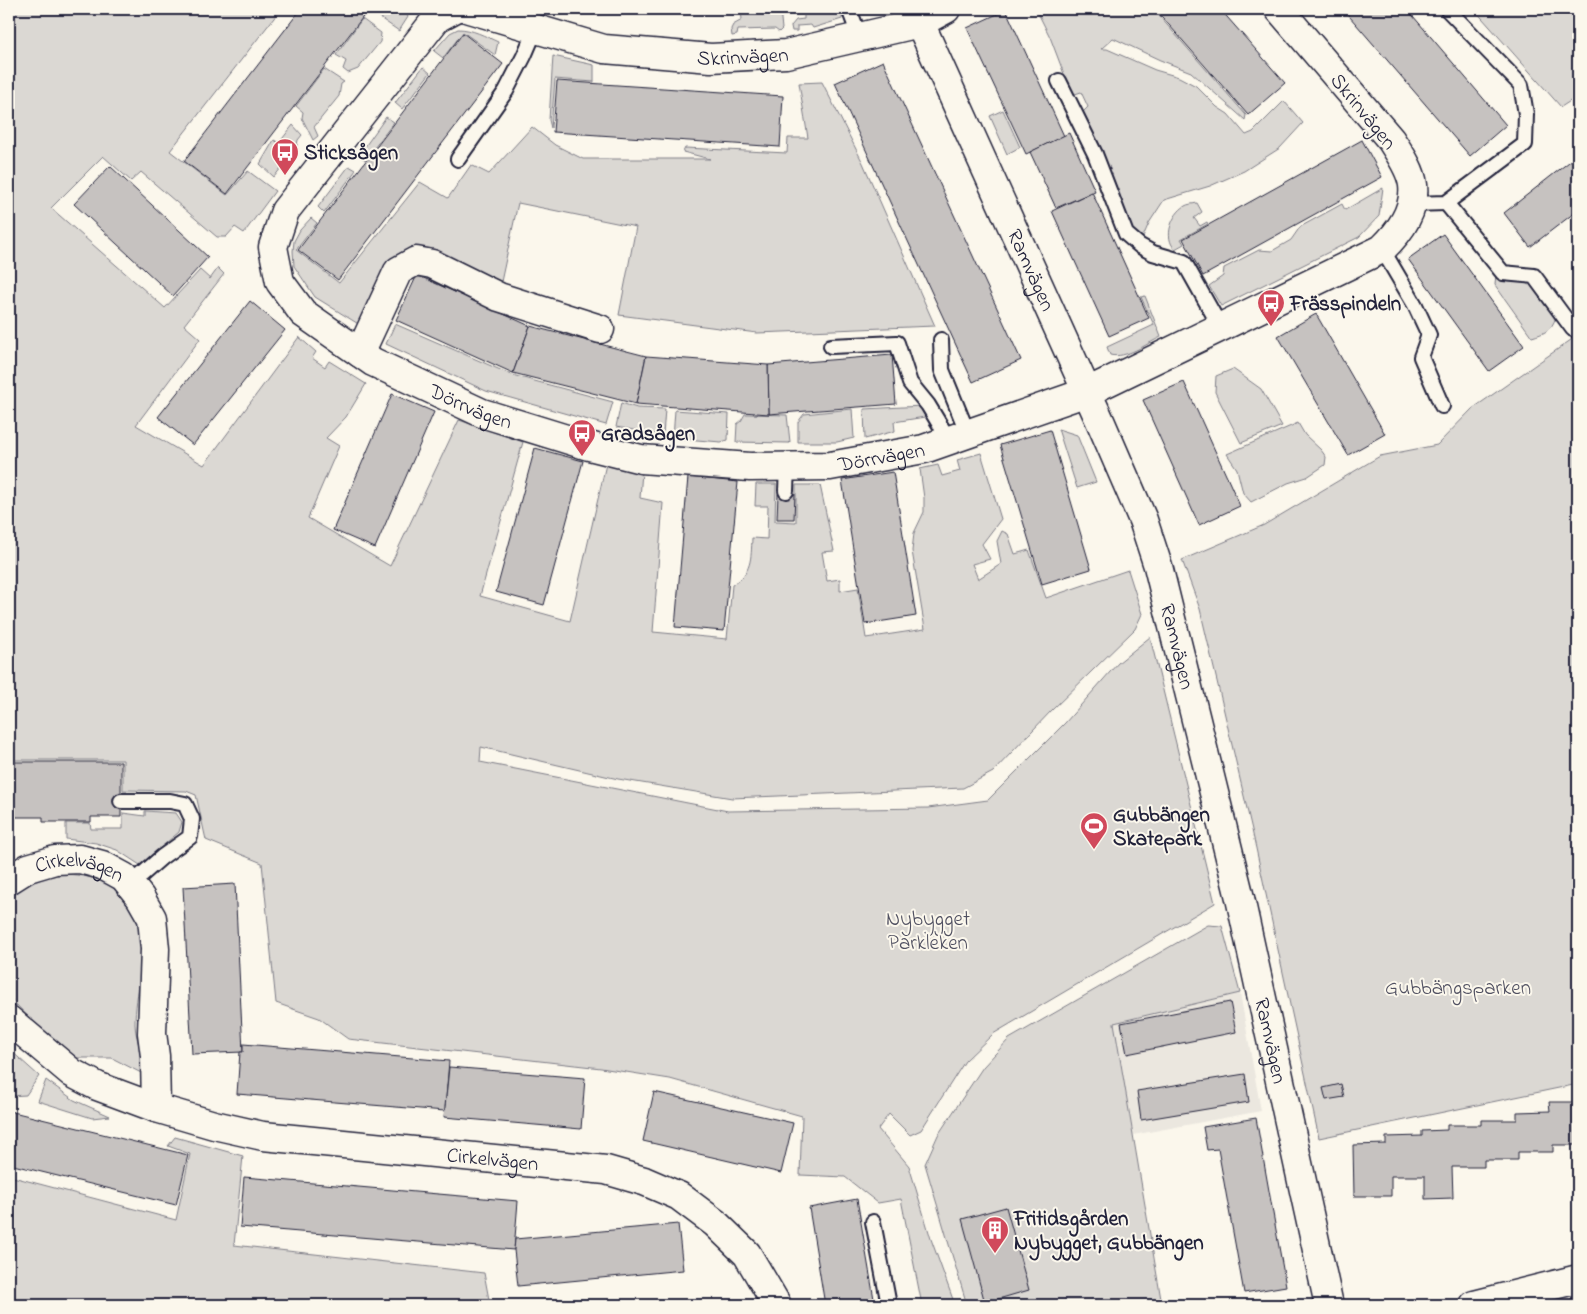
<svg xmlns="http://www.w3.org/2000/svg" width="1587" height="1314" viewBox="0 0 1587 1314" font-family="'Indie Flower',sans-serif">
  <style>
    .built { fill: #ebe7df }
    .green { fill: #dbd8d3; stroke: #7e7d87 }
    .building { fill: #c6c2c0; stroke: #22223b }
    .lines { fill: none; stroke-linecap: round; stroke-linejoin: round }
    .lane-casing { stroke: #22223b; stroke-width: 18 }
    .street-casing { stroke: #22223b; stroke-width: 31 }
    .lane { stroke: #fbf7ec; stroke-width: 14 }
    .street { stroke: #fbf7ec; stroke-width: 28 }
    .labels { text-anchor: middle; stroke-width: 4; stroke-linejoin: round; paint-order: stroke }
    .street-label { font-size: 21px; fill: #22223b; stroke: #fbf7ec }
    .poi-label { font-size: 21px; font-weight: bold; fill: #22223b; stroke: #fbf7ec; text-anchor: start }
    .park-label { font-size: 21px; fill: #505061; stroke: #fbf7ec }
  </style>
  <rect width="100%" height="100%" fill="#fbf7ec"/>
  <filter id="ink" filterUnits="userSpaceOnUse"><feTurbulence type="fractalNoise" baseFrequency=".02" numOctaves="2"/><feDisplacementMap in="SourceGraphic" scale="10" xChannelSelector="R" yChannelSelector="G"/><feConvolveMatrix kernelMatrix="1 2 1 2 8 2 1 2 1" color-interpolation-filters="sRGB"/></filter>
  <g filter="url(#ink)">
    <path class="built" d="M1240,993L1261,1111L1133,1135L1114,1023Z"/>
    <g class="green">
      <path d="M9,9H281L170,151L227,195L248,171L275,191L244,233L235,227L226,237H217L141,172L131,181L103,156L51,208L165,308L200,270L210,279L218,268L224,274L184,325L200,339L136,425L204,465L299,337L316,352L312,358L325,367L329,361L366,384L346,417L326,438L339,446L308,518L390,566L459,420L523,442L480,596L570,621L606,464L642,471L640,498L663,503L653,632L727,639L732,585C752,573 751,559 752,538L767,539L768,506H755L756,484H776L775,521L796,522V485H820L834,551L822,552L827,581L840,579V591L858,588L866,638L925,629L912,551L914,533L924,512V498L920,469L938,465L942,476L960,471L957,460L981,453L1001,519L982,544L990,559L972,564L978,579L1001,564L997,541L1002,531L1008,534L1015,554L1029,550L1046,598L1128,570L1142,614L1135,629L1052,710L993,772L963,788L732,798L618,779L481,747L480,762L728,811L928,808L988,800L1065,723L1118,663L1150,637L1215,903L993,1034L965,1061L921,1130L910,1135L889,1114L878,1129L909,1166L931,1239L955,1305H922L901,1199L878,1203L845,1177L800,1175L802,1116L670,1079L601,1068L348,1039L319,1018L276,1003L262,863L206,840L196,795L186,791L123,790V760H9Z"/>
      <path d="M380,9H404L408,17L399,31L380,18L384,12Z"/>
      <path d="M741,9H780L782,29L779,32L775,29L738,30L737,35L732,36L731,29L733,25L742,20Z"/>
      <path d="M804,9H840L842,10V19L813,28L811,25L797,26V31H792L791,26L796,20L804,19Z"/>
      <path d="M1036,9H1153L1246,115L1245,120L1191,72L1160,60L1113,38L1101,49H1107L1155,70L1179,77L1196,86L1217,107L1228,114L1246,135L1253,132L1284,101L1303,123L1280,148L1244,171L1210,186L1164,200L1149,223L1142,239L1132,228L1098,142L1082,113L1088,107L1081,92L1072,95L1050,37Z"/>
      <path d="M1474,9H1578V96L1561,107Z"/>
      <path d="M362,19L381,33L380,42L358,69L348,73L343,69L346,61L336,55Z"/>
      <path d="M458,29C472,29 485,36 498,42L495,55L463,32L443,58L434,51L450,33Z"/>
      <path d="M553,56L594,65V82L555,79L551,128L549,120Z"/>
      <path d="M423,67L430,73L402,109L395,103Z"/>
      <path d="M324,69L344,82L341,84L339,96L314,127L318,136L313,140L302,118L303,112L296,106Z"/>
      <path d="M822,82L863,163L935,326L757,333L619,315L636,227L518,203L499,291L418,255L360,325L315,297L294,266L293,251L294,241L300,230L311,218L317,223L296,250L339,283L420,182L448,198L471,165L489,174L532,127L555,145L583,159H710L683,152L685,148L787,153L788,138H808L799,83Z"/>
      <path d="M1003,110L1020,147L1007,154L990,116Z"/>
      <path d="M386,117L394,122L365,160L359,155Z"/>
      <path d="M293,125L302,135L298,140L296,149L274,177L260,164L274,140L279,143Z"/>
      <path d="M349,166L356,170L324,213L318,207Z"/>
      <path d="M1383,188L1379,216L1359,237L1221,306L1209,286L1223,276L1224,268L1259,250L1272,251L1291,240L1300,227L1342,204L1345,210Z"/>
      <path d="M1197,203L1202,212L1194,218L1200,226L1207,222L1208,224L1181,239L1184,244L1175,249C1163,237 1172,214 1185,206C1188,204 1193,204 1197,203Z"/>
      <path d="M1496,273L1527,279L1556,317C1551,331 1545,333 1532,337L1495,285Z"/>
      <path d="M1145,296L1161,337C1146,344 1126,359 1110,355L1107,347L1154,325L1141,297Z"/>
      <path d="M395,324L512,375L613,402L606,425L486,391L386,344Z"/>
      <path d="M1578,335V1084L1319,1138L1252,830L1200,609L1182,560L1264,525L1380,456L1437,445L1472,409Z"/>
      <path d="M1233,369L1261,389L1282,426L1241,443L1215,392L1216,376Z"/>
      <path d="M621,403L637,408L665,409L663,435L616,427Z"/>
      <path d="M923,406L925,417L894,422L895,431L865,439L864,409Z"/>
      <path d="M852,409L854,438L837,442H798V422L804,414Z"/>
      <path d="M675,410L729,414L728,440L721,442L673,438Z"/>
      <path d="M745,414L787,415L790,442L789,443L736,442L737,424L741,421Z"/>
      <path d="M1298,423L1305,435L1321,450L1326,457L1325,465L1307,477L1288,483L1251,502L1243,493L1237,469L1227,454Z"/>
      <path d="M1058,429L1077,435L1096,482L1077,488Z"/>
      <path d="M145,811L176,813L182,822L179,832L140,865L117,850L96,843L66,839V823H90L91,829H123V813L145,816Z"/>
      <path d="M64,874C87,875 109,880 125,899C131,908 139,918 141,929C147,957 135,994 135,1024C135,1036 144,1061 147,1076L112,1058H77L40,1029L9,997V899C25,884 42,877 64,874Z"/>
      <path d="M1208,925L1222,926L1240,993L1114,1023L1162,1305H967L925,1164L938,1135L983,1067L1009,1039Z"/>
      <path d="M9,1049L39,1076L26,1095L9,1096Z"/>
      <path d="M46,1080L74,1100L110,1116L92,1118L38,1101Z"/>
      <path d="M175,1137L243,1156L234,1245L484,1273L490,1305H9V1176L176,1220L190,1154L168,1146Z"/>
    </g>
    <g class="building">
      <path d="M301,9H369L227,194L184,161Z"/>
      <path d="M628,9H723L628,12Z"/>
      <path d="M1155,9H1220L1285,83L1248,115Z"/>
      <path d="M1343,9H1407L1506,125L1470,156Z"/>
      <path d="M1006,10L1064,136L1026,154L967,28Z"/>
      <path d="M463,33L503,64L338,280L298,250Z"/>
      <path d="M883,61L1021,360L973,382L835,83Z"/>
      <path d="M557,81L783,96L780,147L553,132Z"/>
      <path d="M1069,133L1095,191L1056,208L1030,152Z"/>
      <path d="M1362,140L1382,177L1203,276L1183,239Z"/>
      <path d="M1578,155V210L1530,247L1504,213Z"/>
      <path d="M110,166L208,257L173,296L74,204Z"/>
      <path d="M1092,192L1149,318L1109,336L1052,211Z"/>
      <path d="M1443,234L1524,346L1489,371L1408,259Z"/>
      <path d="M417,275L530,326L513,373L396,320Z"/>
      <path d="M250,301L285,330L193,445L158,417Z"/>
      <path d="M1316,314L1385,434L1348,455L1278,336Z"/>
      <path d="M530,326L646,356L636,404L513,373Z"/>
      <path d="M892,355L896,404L769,414L768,365Z"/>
      <path d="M646,356L768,365L769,414L636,404Z"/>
      <path d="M1184,382L1240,506L1199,525L1143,400Z"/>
      <path d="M392,394L434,412L375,548L333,530Z"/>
      <path d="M1050,430L1091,569L1042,584L1000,445Z"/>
      <path d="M535,448L583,461L544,605L496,592Z"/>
      <path d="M893,472L916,616L865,624L842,480Z"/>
      <path d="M688,477L738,482L724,631L675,627Z"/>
      <path d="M778,494H795L794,519H777Z"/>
      <path d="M9,762H121V817H91V822H43V817H9Z"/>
      <path d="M235,884L243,1052L192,1054L183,887Z"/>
      <path d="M1230,1002L1236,1032L1127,1054L1121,1023Z"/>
      <path d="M243,1044L449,1061L445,1111L237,1094L240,1052H243Z"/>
      <path d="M449,1067L585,1078L581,1129L444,1117Z"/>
      <path d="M1245,1074L1249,1102L1141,1120L1137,1091Z"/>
      <path d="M1341,1084L1344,1097L1326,1100L1323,1088Z"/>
      <path d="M654,1092L793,1123L781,1173L643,1141Z"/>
      <path d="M1549,1102H1578V1145H1553V1152H1518V1160H1484V1167H1452L1453,1198L1425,1199V1176H1391V1196H1354L1353,1145L1386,1144V1137L1422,1136V1131L1447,1130V1125H1481V1120H1517V1112L1550,1111Z"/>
      <path d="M9,1111L188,1155L176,1205L9,1164Z"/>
      <path d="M1256,1118L1286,1286L1244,1293L1218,1149L1207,1150L1203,1127Z"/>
      <path d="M244,1177L518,1201L514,1250L240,1227Z"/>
      <path d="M857,1199L875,1305H825L809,1208Z"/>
      <path d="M1006,1207L1029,1290L985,1303L962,1219Z"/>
      <path d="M678,1224L683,1270L518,1286L514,1250L515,1239Z"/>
    </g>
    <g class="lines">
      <g class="lane-casing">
        <g id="lane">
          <path d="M849,9L860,38"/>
          <path d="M1059,81L1095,154L1126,234L1140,246L1153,253L1184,262L1221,328"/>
          <path d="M458,159L506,91L524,56L536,28"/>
          <path d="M1446,203L1503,273L1534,276L1573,329"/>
          <path d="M1412,204L1446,203L1525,144L1526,114L1521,85L1447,9"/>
          <path d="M1382,249L1415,305L1429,335L1421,357L1442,406"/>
          <path d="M941,340L942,370L968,434"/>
          <path d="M831,346L897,343L910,383L928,405L949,440"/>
          <path d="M786,491L787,466"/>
          <path d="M121,801H170L185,804L192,819L190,837L162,857L130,885"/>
          <path d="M873,1222L889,1305"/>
        </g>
      </g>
      <g class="street-casing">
        <g id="street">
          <path id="s1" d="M454,9L437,18L285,211L273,247L280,282L303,313L373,362L482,413L589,446L641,459L750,467L830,466L924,449L1087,392L1382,249C1400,232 1416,211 1413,185C1411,169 1399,153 1391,140L1279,9"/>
          <path id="s2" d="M469,9L604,49L711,58L786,54L920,23L946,9"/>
          <path id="s3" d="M920,23L1101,423L1143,520L1158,566L1240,898L1329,1305"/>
          <path d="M360,353L398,271L416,261L432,264L499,297L600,329"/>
          <path id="s4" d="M9,880L28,868L55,860L80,859L102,865L124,877L140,897L152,918L155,949L152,1033L155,1056L156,1108"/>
          <path id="s5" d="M9,1020L72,1073L97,1086L156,1108L214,1125L263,1136L606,1170L644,1181L679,1196L715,1223L747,1254L777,1305"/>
          <path d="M1474,1305L1578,1279"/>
        </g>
      </g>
      <use href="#lane" class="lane"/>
      <use href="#street" class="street"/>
    </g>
  </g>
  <defs>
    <g id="bus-pin" transform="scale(1.4375)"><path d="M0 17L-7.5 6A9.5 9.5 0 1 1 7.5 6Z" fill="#d1495b" stroke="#fbf7ec"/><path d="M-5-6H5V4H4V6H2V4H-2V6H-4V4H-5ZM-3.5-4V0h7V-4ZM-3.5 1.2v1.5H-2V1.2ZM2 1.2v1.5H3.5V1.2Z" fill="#fff"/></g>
    <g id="stadium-pin" transform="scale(1.4375)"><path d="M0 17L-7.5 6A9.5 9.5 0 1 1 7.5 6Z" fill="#d1495b" stroke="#fbf7ec"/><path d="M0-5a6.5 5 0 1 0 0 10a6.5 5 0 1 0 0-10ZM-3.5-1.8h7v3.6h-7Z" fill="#fff"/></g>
    <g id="building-pin" transform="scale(1.4375)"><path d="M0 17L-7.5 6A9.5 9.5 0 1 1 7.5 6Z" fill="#d1495b" stroke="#fbf7ec"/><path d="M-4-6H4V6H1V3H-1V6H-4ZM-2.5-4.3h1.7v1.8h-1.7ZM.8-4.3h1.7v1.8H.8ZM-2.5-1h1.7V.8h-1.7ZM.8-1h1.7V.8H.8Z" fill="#fff"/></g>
  </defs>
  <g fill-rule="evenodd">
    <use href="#bus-pin" x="285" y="152"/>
    <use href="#bus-pin" x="1271" y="303"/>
    <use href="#bus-pin" x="582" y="433"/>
    <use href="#stadium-pin" x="1094" y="826"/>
    <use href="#building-pin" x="995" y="1230"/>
  </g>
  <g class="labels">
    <g class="street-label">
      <text dy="7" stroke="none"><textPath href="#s2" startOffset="280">Skrinvägen</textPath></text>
      <text transform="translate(1364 111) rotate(51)" y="7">Skrinvägen</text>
      <text dy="7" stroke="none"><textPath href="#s3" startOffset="271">Ramvägen</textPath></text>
      <text dy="7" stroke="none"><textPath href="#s1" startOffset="570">Dörrvägen</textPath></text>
      <text dy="7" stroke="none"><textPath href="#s1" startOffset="990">Dörrvägen</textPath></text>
      <text dy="7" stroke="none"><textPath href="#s3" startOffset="676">Ramvägen</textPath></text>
      <text dy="7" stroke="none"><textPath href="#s4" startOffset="76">Cirkelvägen</textPath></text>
      <text dy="7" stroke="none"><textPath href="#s3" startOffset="1081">Ramvägen</textPath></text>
      <text dy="7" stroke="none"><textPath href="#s5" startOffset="515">Cirkelvägen</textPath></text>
    </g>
    <g class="poi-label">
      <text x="304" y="159">Sticksågen</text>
      <text x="1290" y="310">Frässpindeln</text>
      <text x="601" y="440">Gradsågen</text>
      <text x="1113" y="821">Gubbängen<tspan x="1113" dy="24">Skatepark</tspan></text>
      <text x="1014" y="1225">Fritidsgården<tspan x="1014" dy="24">Nybygget, Gubbängen</tspan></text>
    </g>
    <g class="park-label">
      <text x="928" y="925">Nybygget<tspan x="928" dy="24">Parkleken</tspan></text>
      <text x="1458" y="994">Gubbängsparken</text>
    </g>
  </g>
  <rect width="1587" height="1314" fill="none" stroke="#fbf7ec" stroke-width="30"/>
  <rect x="15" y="15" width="1557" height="1284" fill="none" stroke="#22223b" stroke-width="2" filter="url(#ink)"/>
</svg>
